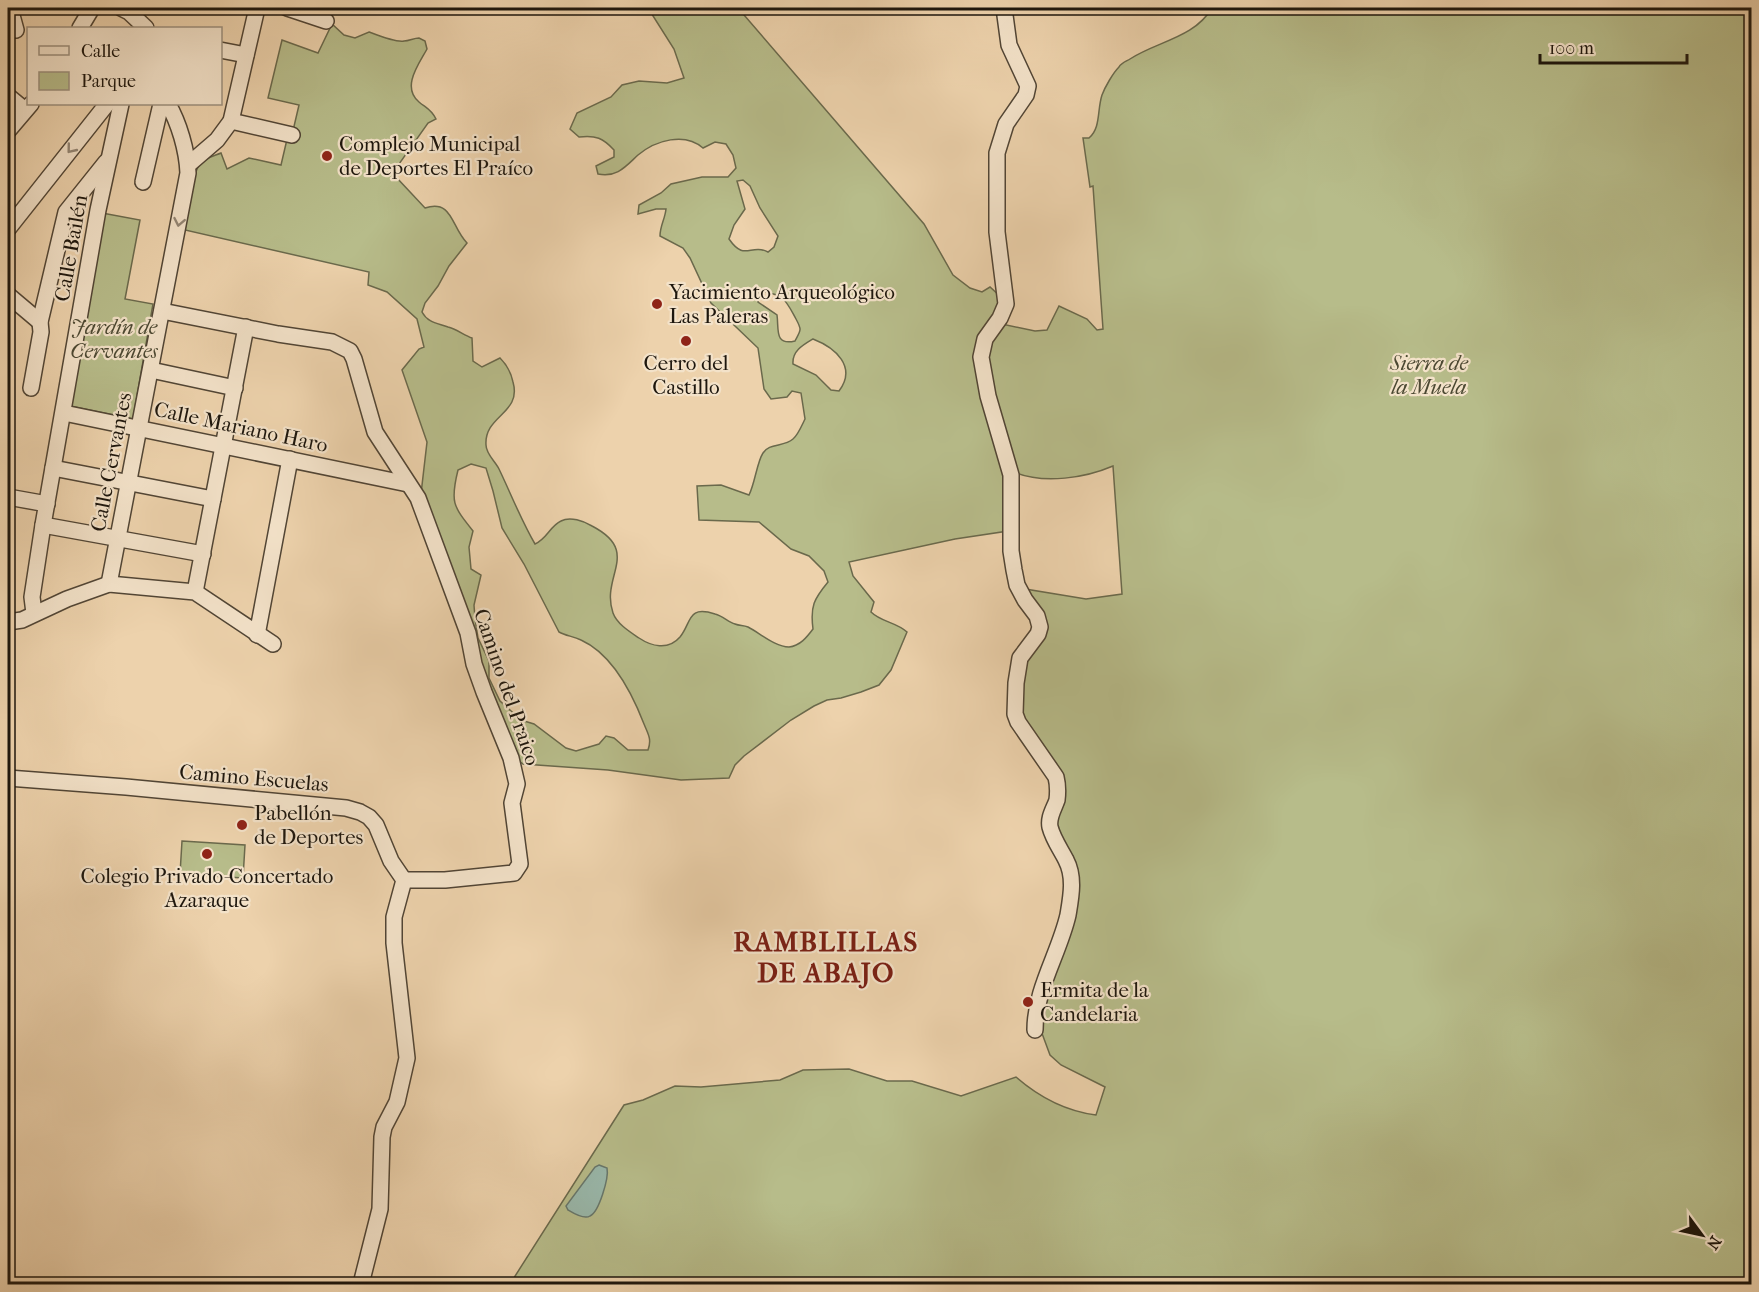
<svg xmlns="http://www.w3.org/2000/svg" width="1759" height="1292" viewBox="0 0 1759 1292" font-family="'IM FELL French Canon',serif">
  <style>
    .green { fill: #b7bc8a; stroke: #6a694c; stroke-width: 1.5; fill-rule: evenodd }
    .water { fill: #99b8ab; stroke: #67776c; stroke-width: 1.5 }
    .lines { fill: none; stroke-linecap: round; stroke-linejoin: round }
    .minor-casing { stroke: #514535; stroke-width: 18 }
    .minor { stroke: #f3e2c9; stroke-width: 15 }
    .oneway { stroke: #938674 }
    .poi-dot { fill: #8f2418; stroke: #f3e2c9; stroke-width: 2 }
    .labels { text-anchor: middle; stroke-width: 4.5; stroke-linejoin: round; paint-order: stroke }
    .poi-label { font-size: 21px; fill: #1d160d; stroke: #f3e2c9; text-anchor: start }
    .street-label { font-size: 21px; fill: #1d160d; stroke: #f3e2c9 }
    .park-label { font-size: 21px; font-style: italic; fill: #4b4832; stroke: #f3e2c9 }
    .district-label { font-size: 27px; font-weight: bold; letter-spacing: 1.5px; fill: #7a1f14; stroke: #f3e2c9 }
  </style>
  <rect width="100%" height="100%" fill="#edd2ac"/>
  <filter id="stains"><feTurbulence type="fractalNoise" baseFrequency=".00333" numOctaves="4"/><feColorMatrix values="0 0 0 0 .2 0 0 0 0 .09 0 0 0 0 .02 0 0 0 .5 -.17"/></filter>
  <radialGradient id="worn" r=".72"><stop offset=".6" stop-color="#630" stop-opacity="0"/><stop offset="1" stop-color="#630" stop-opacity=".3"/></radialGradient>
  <g class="green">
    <path d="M648,8H738L924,224L953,275L970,288L982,292L990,287L1001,297L999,311L977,348L987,406L1006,486L1008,531L955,539L849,562L853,576L874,602L871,612C881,622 896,622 907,632L891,670L879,685L861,692L841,698L827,700L814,706L791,720L744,756L735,765L729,778L681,780L608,770L523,764L519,761L492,699L421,494L427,442L402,370L419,349L424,347L417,319L387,292L368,285L369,272L185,230C188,213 190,177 200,164C205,158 214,156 221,153L227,169L249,158L281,165L288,135H292L299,105L268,98L282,40L318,53L332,24L344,35L355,38L369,32C377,35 397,43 404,41C409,41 414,38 419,38L425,41L427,49C419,64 401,87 419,102C426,108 431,109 436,119L428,123L394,171L397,178L425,208C453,199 451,227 467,243L449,266L438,286L425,303L422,312C428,323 437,323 448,327C456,329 464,335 472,338L473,361L482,367L500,358C507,365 511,372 513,382C522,414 484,415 486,445C486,454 495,461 499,469C511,494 521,520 535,544C547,539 550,526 561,521C570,516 584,521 592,526C642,552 600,576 613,613C617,624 630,632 639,638C651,646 668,651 680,637C692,622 687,605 715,614C723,616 728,622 735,624C740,626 743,625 748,627C760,633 775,647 789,647C800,646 807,637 813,629C810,606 814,599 828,582L824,571L809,556L791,549L759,522L699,520L697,486L721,485L749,495C755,483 757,462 763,453C769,443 784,447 793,439C798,435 802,425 805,419L801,393L792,391L787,397L771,399L764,389L758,348L711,303L690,258L683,248L660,236C660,226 665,219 666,209H656L638,214L639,205L661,193L671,184L702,177H728L736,168L733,155L726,144L715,142L703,148C685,132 656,140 638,155C626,166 617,178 598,174L596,166L614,157V150C603,138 596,135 579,137L570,129L577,113L611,97L622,85L639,81L667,83L684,78L674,49ZM743,180L750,186L760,208L778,236L774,247L768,252C750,243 745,262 729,239L734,225L745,209L737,181ZM760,291C785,295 785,299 796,319C802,330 801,330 795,341C774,346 779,329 777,315L758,302L757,294ZM813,339C836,348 857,367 839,391L831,390L816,375L793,364C792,351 803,345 813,339ZM471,464L486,468L493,491L502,528L524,564L559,632C566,636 573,636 581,640C612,654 632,693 644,724C648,734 652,739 648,750H628L614,738L606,736L599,744L576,751L566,748L534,724L521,720L500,701L489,678V661L478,638L475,619L474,605L481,575L471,569L469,547L473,531C453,506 450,502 458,470Z"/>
    <path d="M1212,8H1751V1284H510L624,1105L643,1100L675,1086L701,1087L780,1080L803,1070L849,1069L887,1081H912L961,1096L1016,1077C1039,1097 1065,1111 1096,1115L1105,1087L1061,1065L1050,1055L1040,1028L1042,1006L1073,913L1054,824L1063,798L1021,721L1025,661L1037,642L1025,589L1086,599L1122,594L1113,466C1085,478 1045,484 1016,473L993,400L987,351L1002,324L1035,331L1047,330L1059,306L1087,319L1097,330L1103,329L1093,186L1090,187L1083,138H1089C1101,128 1097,110 1102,95C1105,87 1113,73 1119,67C1121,63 1127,61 1130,59C1158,41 1194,38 1212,8Z"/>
    <path d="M102,213L140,220L125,299L153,304L133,419L70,406Z"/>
    <path d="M182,841L245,845L243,878L180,874Z"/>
  </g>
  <path class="water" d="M599,1165L607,1168C609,1178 599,1212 590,1216C584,1220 573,1213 568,1210L566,1206L595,1167Z"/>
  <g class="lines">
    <g class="minor-casing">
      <g id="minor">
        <path d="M10,8L16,30"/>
        <path d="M121,8L129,12L146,28"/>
        <path d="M287,8L326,21"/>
        <path d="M1004,8L1009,45L1028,86L1026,95L1006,124L997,153V232L1006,304L1000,318L985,339L981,357L988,396L1011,475V551L1014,570L1017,585L1025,600L1037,616L1040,627L1038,634L1020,658L1016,683L1015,714L1018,722L1056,777C1058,785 1058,792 1057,800C1054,809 1048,817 1050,827C1053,839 1061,850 1066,860C1075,877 1071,897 1068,915C1059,954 1035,989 1035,1030"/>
        <path d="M80,28L92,8"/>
        <path d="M220,50L246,55"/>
        <path d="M8,96L25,110"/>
        <path d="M231,121L292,135"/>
        <path d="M8,131L31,104"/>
        <path d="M188,165L217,140L231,121L257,8"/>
        <path d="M143,182L161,104"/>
        <path d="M8,229L107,104"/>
        <path d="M8,295L40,322"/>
        <path d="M162,311L278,334L332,342L350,351L354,359L375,432L418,498L468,633L474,664L484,692L511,758L517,784L512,803L520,864L514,873L445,880H404"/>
        <path d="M151,370L235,388"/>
        <path d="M31,388L41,332L40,322L66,212L106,162"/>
        <path d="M64,413L408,484"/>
        <path d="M53,468L213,499"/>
        <path d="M8,497L47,504"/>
        <path d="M43,525L203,554"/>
        <path d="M109,584L188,173C187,150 179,123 168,104"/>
        <path d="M195,592L246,327"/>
        <path d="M34,613L32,597L43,525L98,210L121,104"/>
        <path d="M8,622L22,620L67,599L109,584L195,592L273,644"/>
        <path d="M257,635L290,459"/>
        <path d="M8,778L126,787L346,808L360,812L369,817L376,825L391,861L404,880L394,917V943L407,1058L397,1102L384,1127L382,1137L380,1209L361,1284"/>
      </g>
    </g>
    <use href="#minor" class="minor"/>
  </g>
  <defs><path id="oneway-chevron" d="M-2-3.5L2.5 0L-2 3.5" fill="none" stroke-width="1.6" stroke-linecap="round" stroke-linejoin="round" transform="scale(1.5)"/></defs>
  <g class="oneway">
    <use href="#oneway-chevron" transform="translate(71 149) rotate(129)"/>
    <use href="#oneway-chevron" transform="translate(179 222) rotate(101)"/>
  </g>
  <g class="poi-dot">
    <circle cx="327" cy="156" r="6"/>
    <circle cx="657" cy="304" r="6"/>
    <circle cx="686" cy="341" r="6"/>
    <circle cx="242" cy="825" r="6"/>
    <circle cx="207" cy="854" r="6"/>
    <circle cx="1028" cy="1002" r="6"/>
  </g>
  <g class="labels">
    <g class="poi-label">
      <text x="339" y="151">Complejo Municipal<tspan x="339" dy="24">de Deportes El Praíco</tspan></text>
      <text x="669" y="299">Yacimiento Arqueológico<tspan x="669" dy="24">Las Paleras</tspan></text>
      <text x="686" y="370" text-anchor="middle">Cerro del<tspan x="686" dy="24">Castillo</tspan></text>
      <text x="254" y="820">Pabellón<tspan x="254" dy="24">de Deportes</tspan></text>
      <text x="207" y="883" text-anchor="middle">Colegio Privado-Concertado<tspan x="207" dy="24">Azaraque</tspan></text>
      <text x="1040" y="997">Ermita de la<tspan x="1040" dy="24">Candelaria</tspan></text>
    </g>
    <g class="street-label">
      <text transform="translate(71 248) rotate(-80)" y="7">Calle Bailén</text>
      <text transform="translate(241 427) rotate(12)" y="7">Calle Mariano Haro</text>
      <text transform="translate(111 462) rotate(-79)" y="7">Calle Cervantes</text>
      <text transform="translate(507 687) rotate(71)" y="7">Camino del Praico</text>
      <text transform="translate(254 778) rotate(5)" y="7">Camino Escuelas</text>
    </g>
    <g class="park-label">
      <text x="114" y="334">Jardín de<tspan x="114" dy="24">Cervantes</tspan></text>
      <text x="1429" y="370">Sierra de<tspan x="1429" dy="24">la Muela</tspan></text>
    </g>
    <g class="district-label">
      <text x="826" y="951">RAMBLILLAS<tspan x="826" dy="31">DE ABAJO</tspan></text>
    </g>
  </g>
  <rect width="1759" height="1292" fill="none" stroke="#edd2ac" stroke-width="30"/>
  <rect x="9" y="9" width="1741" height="1274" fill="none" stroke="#1d160d" stroke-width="3"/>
  <rect x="15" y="15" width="1729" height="1262" fill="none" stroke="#1d160d" stroke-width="1.5"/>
  <rect x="27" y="27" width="195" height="78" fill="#f3e2c9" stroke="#9d907e" stroke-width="1.5"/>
  <rect x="39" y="46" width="30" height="9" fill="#f3e2c9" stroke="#9d907e" stroke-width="1.5"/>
  <text x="81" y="57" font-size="18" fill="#1d160d">Calle</text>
  <rect x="39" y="72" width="30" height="18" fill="#b7bc8a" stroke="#9d907e" stroke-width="1.5"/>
  <text x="81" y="87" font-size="18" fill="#1d160d">Parque</text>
  <g transform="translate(1702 1235) rotate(123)" stroke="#f3e2c9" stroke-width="4.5" paint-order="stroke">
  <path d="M0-4.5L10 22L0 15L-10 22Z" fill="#1d160d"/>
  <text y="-9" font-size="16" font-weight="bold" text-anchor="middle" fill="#1d160d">N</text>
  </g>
  <path d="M1540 54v9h147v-9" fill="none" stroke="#1d160d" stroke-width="3"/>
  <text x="1549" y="54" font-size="18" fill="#1d160d" stroke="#f3e2c9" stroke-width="4.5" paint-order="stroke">100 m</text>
  <rect width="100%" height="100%" filter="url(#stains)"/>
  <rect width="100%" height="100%" fill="url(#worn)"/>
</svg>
